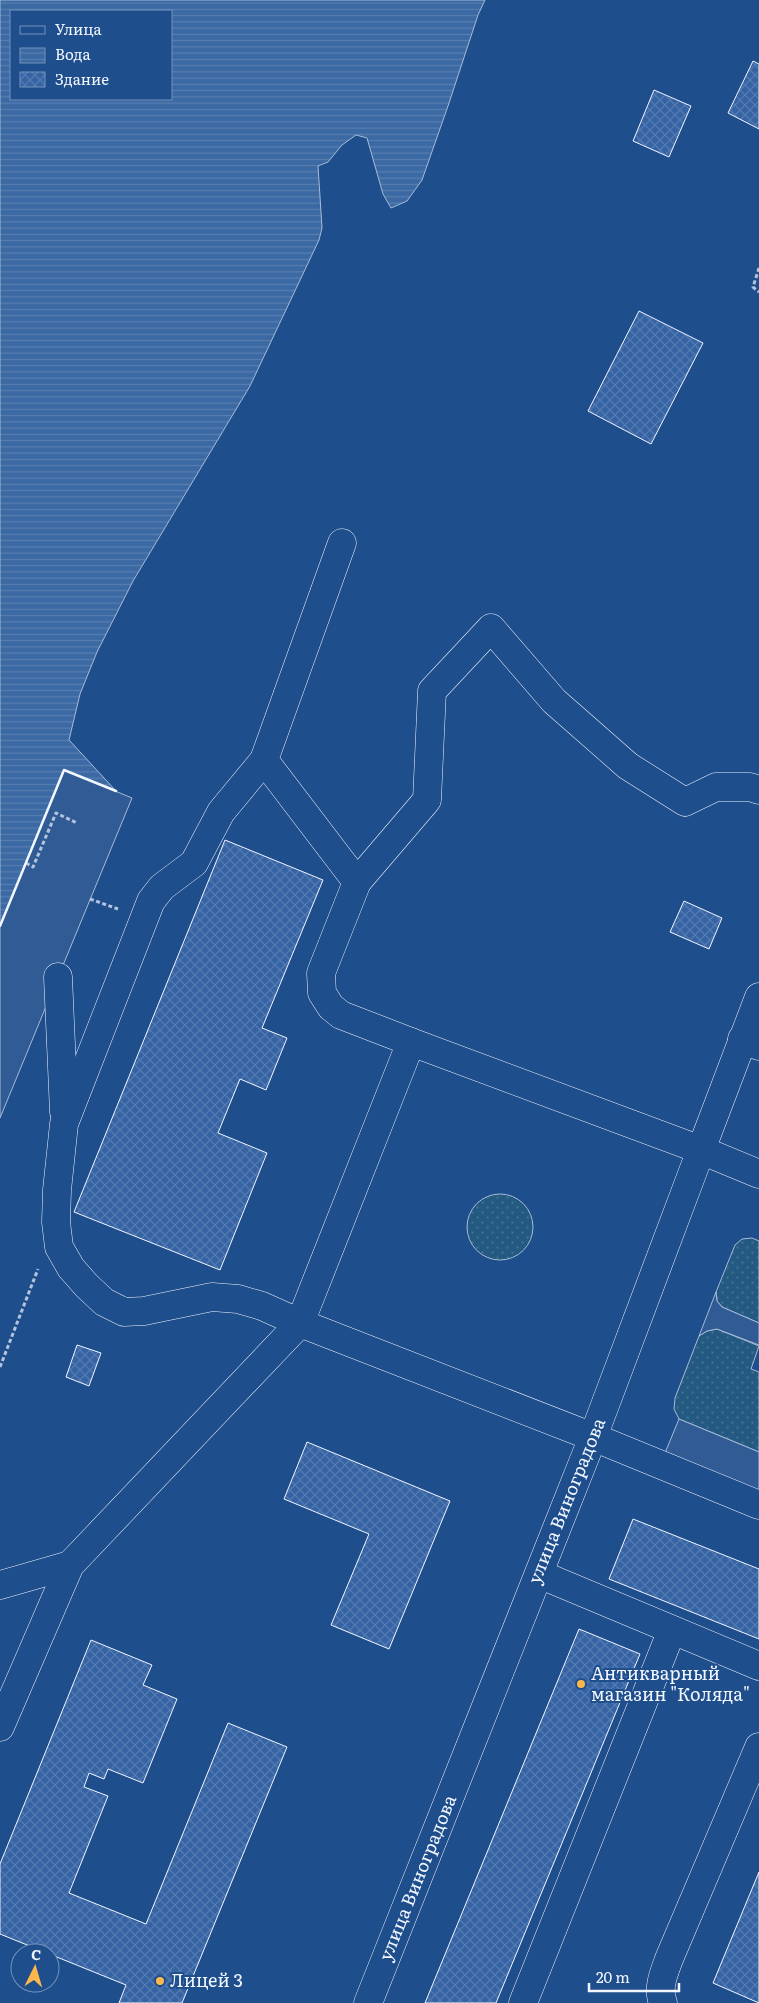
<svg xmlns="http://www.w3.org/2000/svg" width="759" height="2003" viewBox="0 0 759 2003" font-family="Literata,serif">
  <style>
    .grass { fill: url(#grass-dots); stroke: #a8bbd7 }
    .parking { fill: #305b95; stroke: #a8bbd7 }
    .water { fill: url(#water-rules); stroke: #a8bbd7; fill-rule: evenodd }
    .building { fill: url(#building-cross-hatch); stroke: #f2f6ff }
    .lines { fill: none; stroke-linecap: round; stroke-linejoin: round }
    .minor-casing { stroke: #f2f6ff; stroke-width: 29 }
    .major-casing { stroke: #f2f6ff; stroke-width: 29 }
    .path { stroke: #b3c4dc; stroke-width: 3; stroke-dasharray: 4 2.5; stroke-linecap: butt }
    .minor { stroke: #1f4e8c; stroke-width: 28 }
    .major { stroke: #1f4e8c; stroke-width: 28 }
    .wall { stroke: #f2f6ff; stroke-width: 2.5 }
    .poi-dot { fill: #ffb74d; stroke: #1f4e8c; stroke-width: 2 }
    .labels { text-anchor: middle; stroke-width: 4; stroke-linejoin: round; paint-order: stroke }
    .street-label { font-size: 18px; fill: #f2f6ff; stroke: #1f4e8c }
    .poi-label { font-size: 18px; fill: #f2f6ff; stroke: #1f4e8c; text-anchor: start }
  </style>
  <defs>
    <pattern id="grass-dots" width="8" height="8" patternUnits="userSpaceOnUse" patternTransform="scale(1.25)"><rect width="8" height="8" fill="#245a82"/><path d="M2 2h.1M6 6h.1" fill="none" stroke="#447295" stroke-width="1.8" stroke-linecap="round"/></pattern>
    <pattern id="water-rules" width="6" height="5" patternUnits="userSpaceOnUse" patternTransform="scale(1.25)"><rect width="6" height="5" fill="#3b69a3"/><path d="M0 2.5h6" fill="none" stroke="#587fb1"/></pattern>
    <pattern id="building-cross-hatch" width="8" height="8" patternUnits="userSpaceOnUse" patternTransform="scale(1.25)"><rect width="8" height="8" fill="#3563a3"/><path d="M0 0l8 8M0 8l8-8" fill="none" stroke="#537ab1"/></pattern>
  </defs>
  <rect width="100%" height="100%" fill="#1f4e8c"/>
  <g class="grass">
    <circle cx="500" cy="1227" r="33"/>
    <path d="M752,1238L759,1241V1323L722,1307L717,1301L716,1292L735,1245L742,1239Z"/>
    <path d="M717,1329L759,1346L751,1369L759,1372V1452L679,1419L674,1409L675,1398L699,1336L707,1331Z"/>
  </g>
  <g class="parking">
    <path d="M64,770L132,798L0,1118V926Z"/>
    <path d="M716,1292L717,1301L722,1307L759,1323V1345L717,1329L707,1331L699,1336Z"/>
    <path d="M679,1419L759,1452V1492L665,1453Z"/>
  </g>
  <path class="water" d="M0,0H485L478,15L448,106L422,180L407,201L391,208L383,194L367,138L356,135L342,145L328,162L318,166L322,228L319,240L250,386L133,581L97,652L80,694L69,740L116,791L64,770L0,926ZM11,11H171V99H11Z"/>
  <g class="building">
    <path d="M753,61L759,64V129L728,113Z"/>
    <path d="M654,90L691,106L669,157L633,141Z"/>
    <path d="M639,311L703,343L651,444L588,411Z"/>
    <path d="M225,840L323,880L262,1028L287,1038L266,1090L240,1079L218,1133L267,1153L220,1270L74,1212Z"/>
    <path d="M684,901L722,918L709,949L670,932Z"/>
    <path d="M77,1345L101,1353L89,1386L66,1377Z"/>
    <path d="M307,1442L450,1501L389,1649L331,1625L369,1534L284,1499Z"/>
    <path d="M633,1519L759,1569V1639L609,1579Z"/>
    <path d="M579,1629L640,1654L496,2003H425Z"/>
    <path d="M91,1640L152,1665L143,1685L177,1699L143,1783L108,1769L104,1779L89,1773L84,1787L108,1796L69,1893L146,1924L228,1723L287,1747L182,2003H119L126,1985L0,1934V1864Z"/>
    <path d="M759,1872V2003L713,1983Z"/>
  </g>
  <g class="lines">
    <g class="minor-casing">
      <g id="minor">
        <path d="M342,543L264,760L357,882L321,973L322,993L331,1007L341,1015L411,1042"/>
        <path d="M357,882L427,800L432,691L491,628L554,701L628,766L685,802L716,787H750L759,790"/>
        <path d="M58,977L64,1112"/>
        <path d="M742,1039L759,1046"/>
        <path d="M759,1174L701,1150L411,1042L300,1323L593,1437L759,1505"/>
        <path d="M539,1574L759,1666"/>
        <path d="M0,1585L70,1565"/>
        <path d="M0,1727L70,1565L300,1323L262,1306L238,1299L212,1297L144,1311L124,1312L104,1302L86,1285L71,1268L59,1247L56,1222L57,1190L64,1124L151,901L162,887L194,863L221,812L264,760"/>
        <path d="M368,2003L593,1437L701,1150"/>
        <path d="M523,2003L672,1630"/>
        <path d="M663,2003C657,1988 664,1973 669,1959L759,1747"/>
      </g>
    </g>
    <g class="major-casing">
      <path id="major" d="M701,1150L759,997"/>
    </g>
    <g class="path">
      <path d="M759,268L753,287L759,292"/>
      <path d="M26,863L33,867L56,813L77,823"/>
      <path d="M90,899L118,909"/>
      <path d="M0,1367L38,1269"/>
    </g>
    <use href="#minor" class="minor"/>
    <use href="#major" class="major"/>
    <path class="wall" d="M0,926L64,770L116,791"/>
  </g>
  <g class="poi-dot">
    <circle cx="581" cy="1684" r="5"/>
    <circle cx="160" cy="1981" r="5"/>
  </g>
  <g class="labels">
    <g class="street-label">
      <text transform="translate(567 1501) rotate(-68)" y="6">улица Виноградова</text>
      <text transform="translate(418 1878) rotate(-68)" y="6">улица Виноградова</text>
    </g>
    <g class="poi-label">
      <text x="591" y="1680">Антикварный<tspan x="591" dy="21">магазин "Коляда"</tspan></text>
      <text x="170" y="1987">Лицей 3</text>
    </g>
  </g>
  <rect x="10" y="10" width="162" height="90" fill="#1f4e8c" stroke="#7391ba"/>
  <rect x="20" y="26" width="25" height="8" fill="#1f4e8c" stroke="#7391ba"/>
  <text x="55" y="35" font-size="15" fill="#f2f6ff">Улица</text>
  <rect x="20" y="48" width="25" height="15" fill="url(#water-rules)" stroke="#7391ba"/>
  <text x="55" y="60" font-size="15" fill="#f2f6ff">Вода</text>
  <rect x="20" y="72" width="25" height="15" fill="url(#building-cross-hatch)" stroke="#7391ba"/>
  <text x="55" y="85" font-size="15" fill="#f2f6ff">Здание</text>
  <g transform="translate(35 1968) rotate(5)"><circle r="24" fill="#1f4e8c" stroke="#7391ba"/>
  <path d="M0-4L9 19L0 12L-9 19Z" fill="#ffb74d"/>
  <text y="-8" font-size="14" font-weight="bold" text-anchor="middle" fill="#f2f6ff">С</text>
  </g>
  <path d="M589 1983v8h90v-8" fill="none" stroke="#f2f6ff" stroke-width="2.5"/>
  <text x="596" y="1983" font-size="15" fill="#f2f6ff" stroke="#1f4e8c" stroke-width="4" paint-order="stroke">20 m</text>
</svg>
